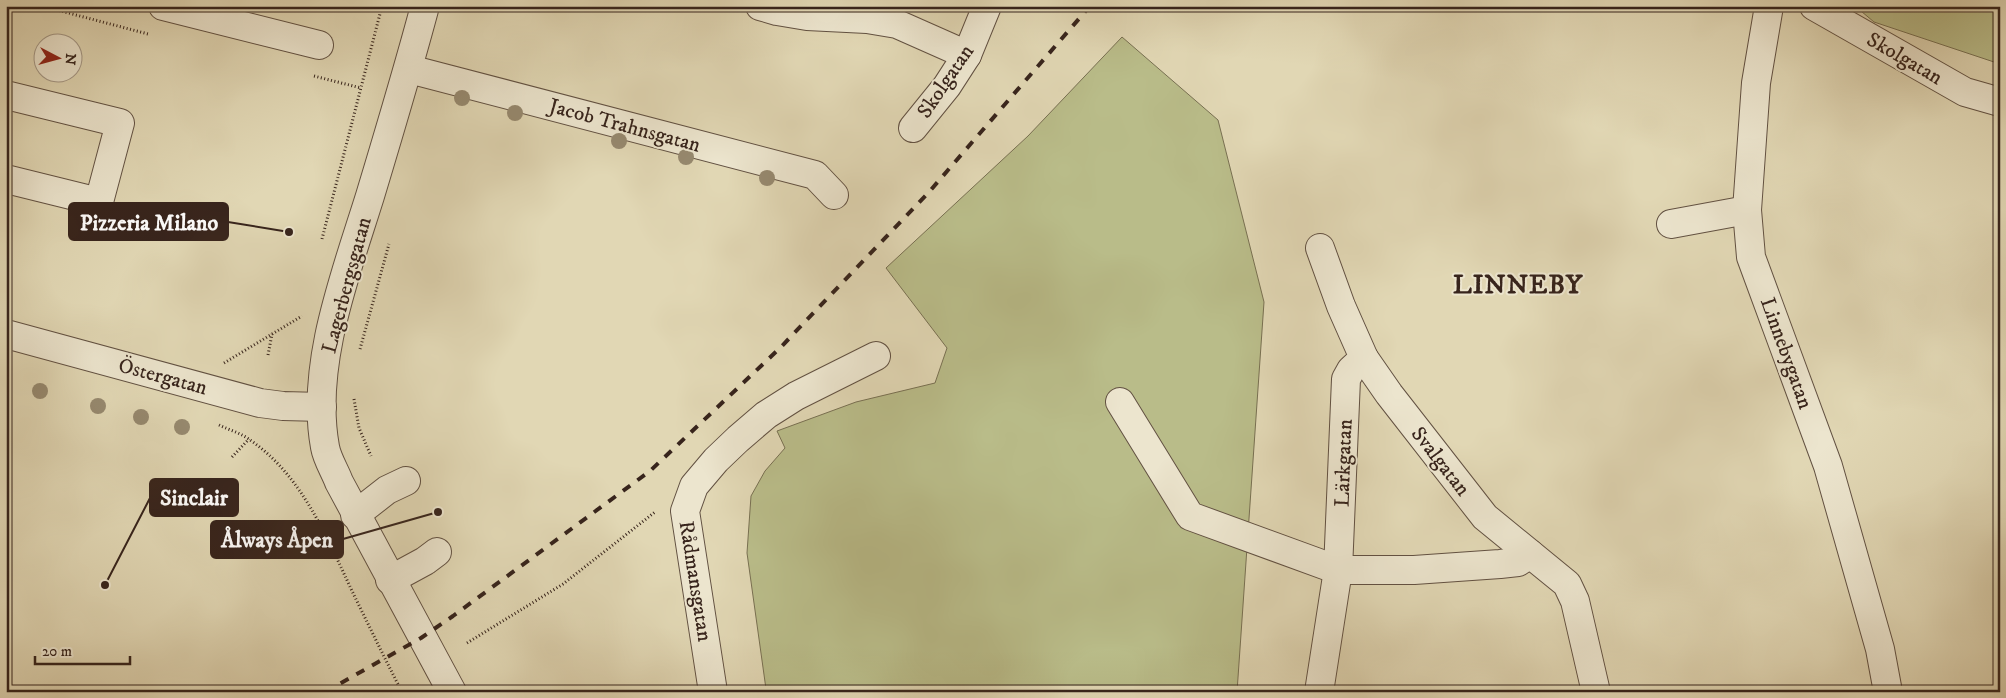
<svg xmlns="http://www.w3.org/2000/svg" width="2006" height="698" viewBox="0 0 2006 698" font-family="'IM FELL DW Pica',serif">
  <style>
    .green { fill: #b9bc89; stroke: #787052 }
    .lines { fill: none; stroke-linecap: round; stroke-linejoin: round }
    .minor-casing { stroke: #625142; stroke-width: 30 }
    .path { stroke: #37241c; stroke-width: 3; stroke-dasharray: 1 2.5; stroke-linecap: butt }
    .minor { stroke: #ece5ce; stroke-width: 28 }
    .rail { stroke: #37241c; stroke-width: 4; stroke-dasharray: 9 9; stroke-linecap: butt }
    .tree { fill: #96896f }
    .labels { text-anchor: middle; stroke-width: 4; stroke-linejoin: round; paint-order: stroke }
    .street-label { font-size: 21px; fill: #37241c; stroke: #ece5ce }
    .district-label { font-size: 26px; font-weight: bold; letter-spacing: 1px; fill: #37241c; stroke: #ece5ce }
    .leader { fill: none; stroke: #37241c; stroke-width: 2 }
    .callout-dot { fill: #37241c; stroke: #ece5ce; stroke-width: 2 }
    .callout { fill: #37241c; stroke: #37241c; stroke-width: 2 }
    .callout-label { font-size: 22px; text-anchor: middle; font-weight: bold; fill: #fff }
  </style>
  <rect width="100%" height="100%" fill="#e1d7b4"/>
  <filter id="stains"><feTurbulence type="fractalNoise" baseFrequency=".004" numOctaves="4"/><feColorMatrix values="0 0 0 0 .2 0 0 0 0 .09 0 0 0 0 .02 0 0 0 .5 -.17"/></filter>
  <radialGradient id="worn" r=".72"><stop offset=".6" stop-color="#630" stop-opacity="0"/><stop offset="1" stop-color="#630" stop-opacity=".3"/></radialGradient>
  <g class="green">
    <path d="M1855,6H2000V64L1874,22Z"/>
    <path d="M1122,37L1218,120L1264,302L1237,692H791L766,689L747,553L751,496L765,471L785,448L777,431L856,402L935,383L947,348L886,268L1028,136Z"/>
  </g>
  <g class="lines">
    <g class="minor-casing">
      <g id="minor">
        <path d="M163,6L319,45"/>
        <path d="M425,6C408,70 389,133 370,196C346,273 310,365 325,447C327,459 335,471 339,482L452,692"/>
        <path d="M760,6L777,11L807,16L867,19L897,24L967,55"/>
        <path d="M1769,6L1756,83L1747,210L1751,257L1828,466L1880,649L1888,692"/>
        <path d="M1814,6L1965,92L2000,102"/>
        <path d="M409,69L815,175L834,195"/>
        <path d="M6,95L120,123L99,202L6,179"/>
        <path d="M913,128L947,86L967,55L987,6"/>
        <path d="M1671,224L1747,210"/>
        <path d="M6,334L260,403L283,406L322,407"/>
        <path d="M1364,358L1389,394L1485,517L1567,584L1575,601L1596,692"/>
        <path d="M1120,402L1190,516L1338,570H1414L1500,564L1518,562L1530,554"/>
        <path d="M355,515L387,490L406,481"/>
        <path d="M390,580L425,561L437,552"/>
        <path d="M713,692L685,511L694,486L716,460L738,439L766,415L796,396L876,356"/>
        <path d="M1319,692L1338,570L1346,379L1351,370L1364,358L1341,306L1320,248"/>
      </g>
    </g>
    <g class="path">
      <path d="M42,6L148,34"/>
      <path d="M314,76L361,88"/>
      <path d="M322,239L382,6"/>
      <path d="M360,349L389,244"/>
      <path d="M268,355L272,334"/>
      <path d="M224,363L302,316"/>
      <path d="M354,399L359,428L371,456"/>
      <path d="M219,425C229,430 241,433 250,440C302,475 327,538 353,593C369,626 385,659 402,692"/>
      <path d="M232,457L249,439"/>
      <path d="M467,643L563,584L655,512"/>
    </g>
    <use href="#minor" class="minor"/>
    <path class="rail" d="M325,692L421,638L453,616L650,471L780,348L929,192L1090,6"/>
  </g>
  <g class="tree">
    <circle cx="462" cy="98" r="8"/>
    <circle cx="515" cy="113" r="8"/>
    <circle cx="619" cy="141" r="8"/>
    <circle cx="686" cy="157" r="8"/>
    <circle cx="767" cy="178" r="8"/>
    <circle cx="40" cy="391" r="8"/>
    <circle cx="98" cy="406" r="8"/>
    <circle cx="141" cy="417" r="8"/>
    <circle cx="182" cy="427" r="8"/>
  </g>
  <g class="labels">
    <g class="street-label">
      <text transform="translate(1905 58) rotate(30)" y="7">Skolgatan</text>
      <text transform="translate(945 81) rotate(-56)" y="7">Skolgatan</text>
      <text transform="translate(625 125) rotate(15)" y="7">Jacob Trahnsgatan</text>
      <text transform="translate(346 285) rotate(-75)" y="7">Lagerbergsgatan</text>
      <text transform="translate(1787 353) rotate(70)" y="7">Linnebygatan</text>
      <text transform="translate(163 376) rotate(15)" y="7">Östergatan</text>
      <text transform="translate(1441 461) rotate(52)" y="7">Svalgatan</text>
      <text transform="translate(1343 463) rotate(-88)" y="7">Lärkgatan</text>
      <text transform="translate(696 581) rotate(81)" y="7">Rådmansgatan</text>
    </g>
    <g class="district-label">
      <text x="1518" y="293">LINNEBY</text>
    </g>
  </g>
  <path class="leader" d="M289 232L228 222M105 585L150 498M438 512L343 539"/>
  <g class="callout-dot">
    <circle cx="289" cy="232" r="5"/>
    <circle cx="105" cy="585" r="5"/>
    <circle cx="438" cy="512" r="5"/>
  </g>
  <g class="callout">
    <rect x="69" y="203" width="159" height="37" rx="5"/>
    <rect x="150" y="479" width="88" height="37" rx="5"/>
    <rect x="211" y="521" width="132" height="37" rx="5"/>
  </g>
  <g class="callout-label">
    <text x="149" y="230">Pizzeria Milano</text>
    <text x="194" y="505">Sinclair</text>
    <text x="277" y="547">Ålways Åpen</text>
  </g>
  <rect width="2006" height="698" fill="none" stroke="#e1d7b4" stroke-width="25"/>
  <rect x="8" y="8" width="1991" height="683" fill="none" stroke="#37241c" stroke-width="2.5"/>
  <rect x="12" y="12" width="1981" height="673" fill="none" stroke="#37241c"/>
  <g transform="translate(58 58) rotate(96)"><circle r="24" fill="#ece5ce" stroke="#a49887"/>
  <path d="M0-4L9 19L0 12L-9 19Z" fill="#8f2418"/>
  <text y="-8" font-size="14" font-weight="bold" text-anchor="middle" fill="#37241c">N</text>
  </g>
  <path d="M35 656v8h95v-8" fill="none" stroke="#37241c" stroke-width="2.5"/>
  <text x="42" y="656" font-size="15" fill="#37241c" stroke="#ece5ce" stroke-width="4" paint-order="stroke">20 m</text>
  <rect width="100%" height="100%" filter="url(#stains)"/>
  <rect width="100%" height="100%" fill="url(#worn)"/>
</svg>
